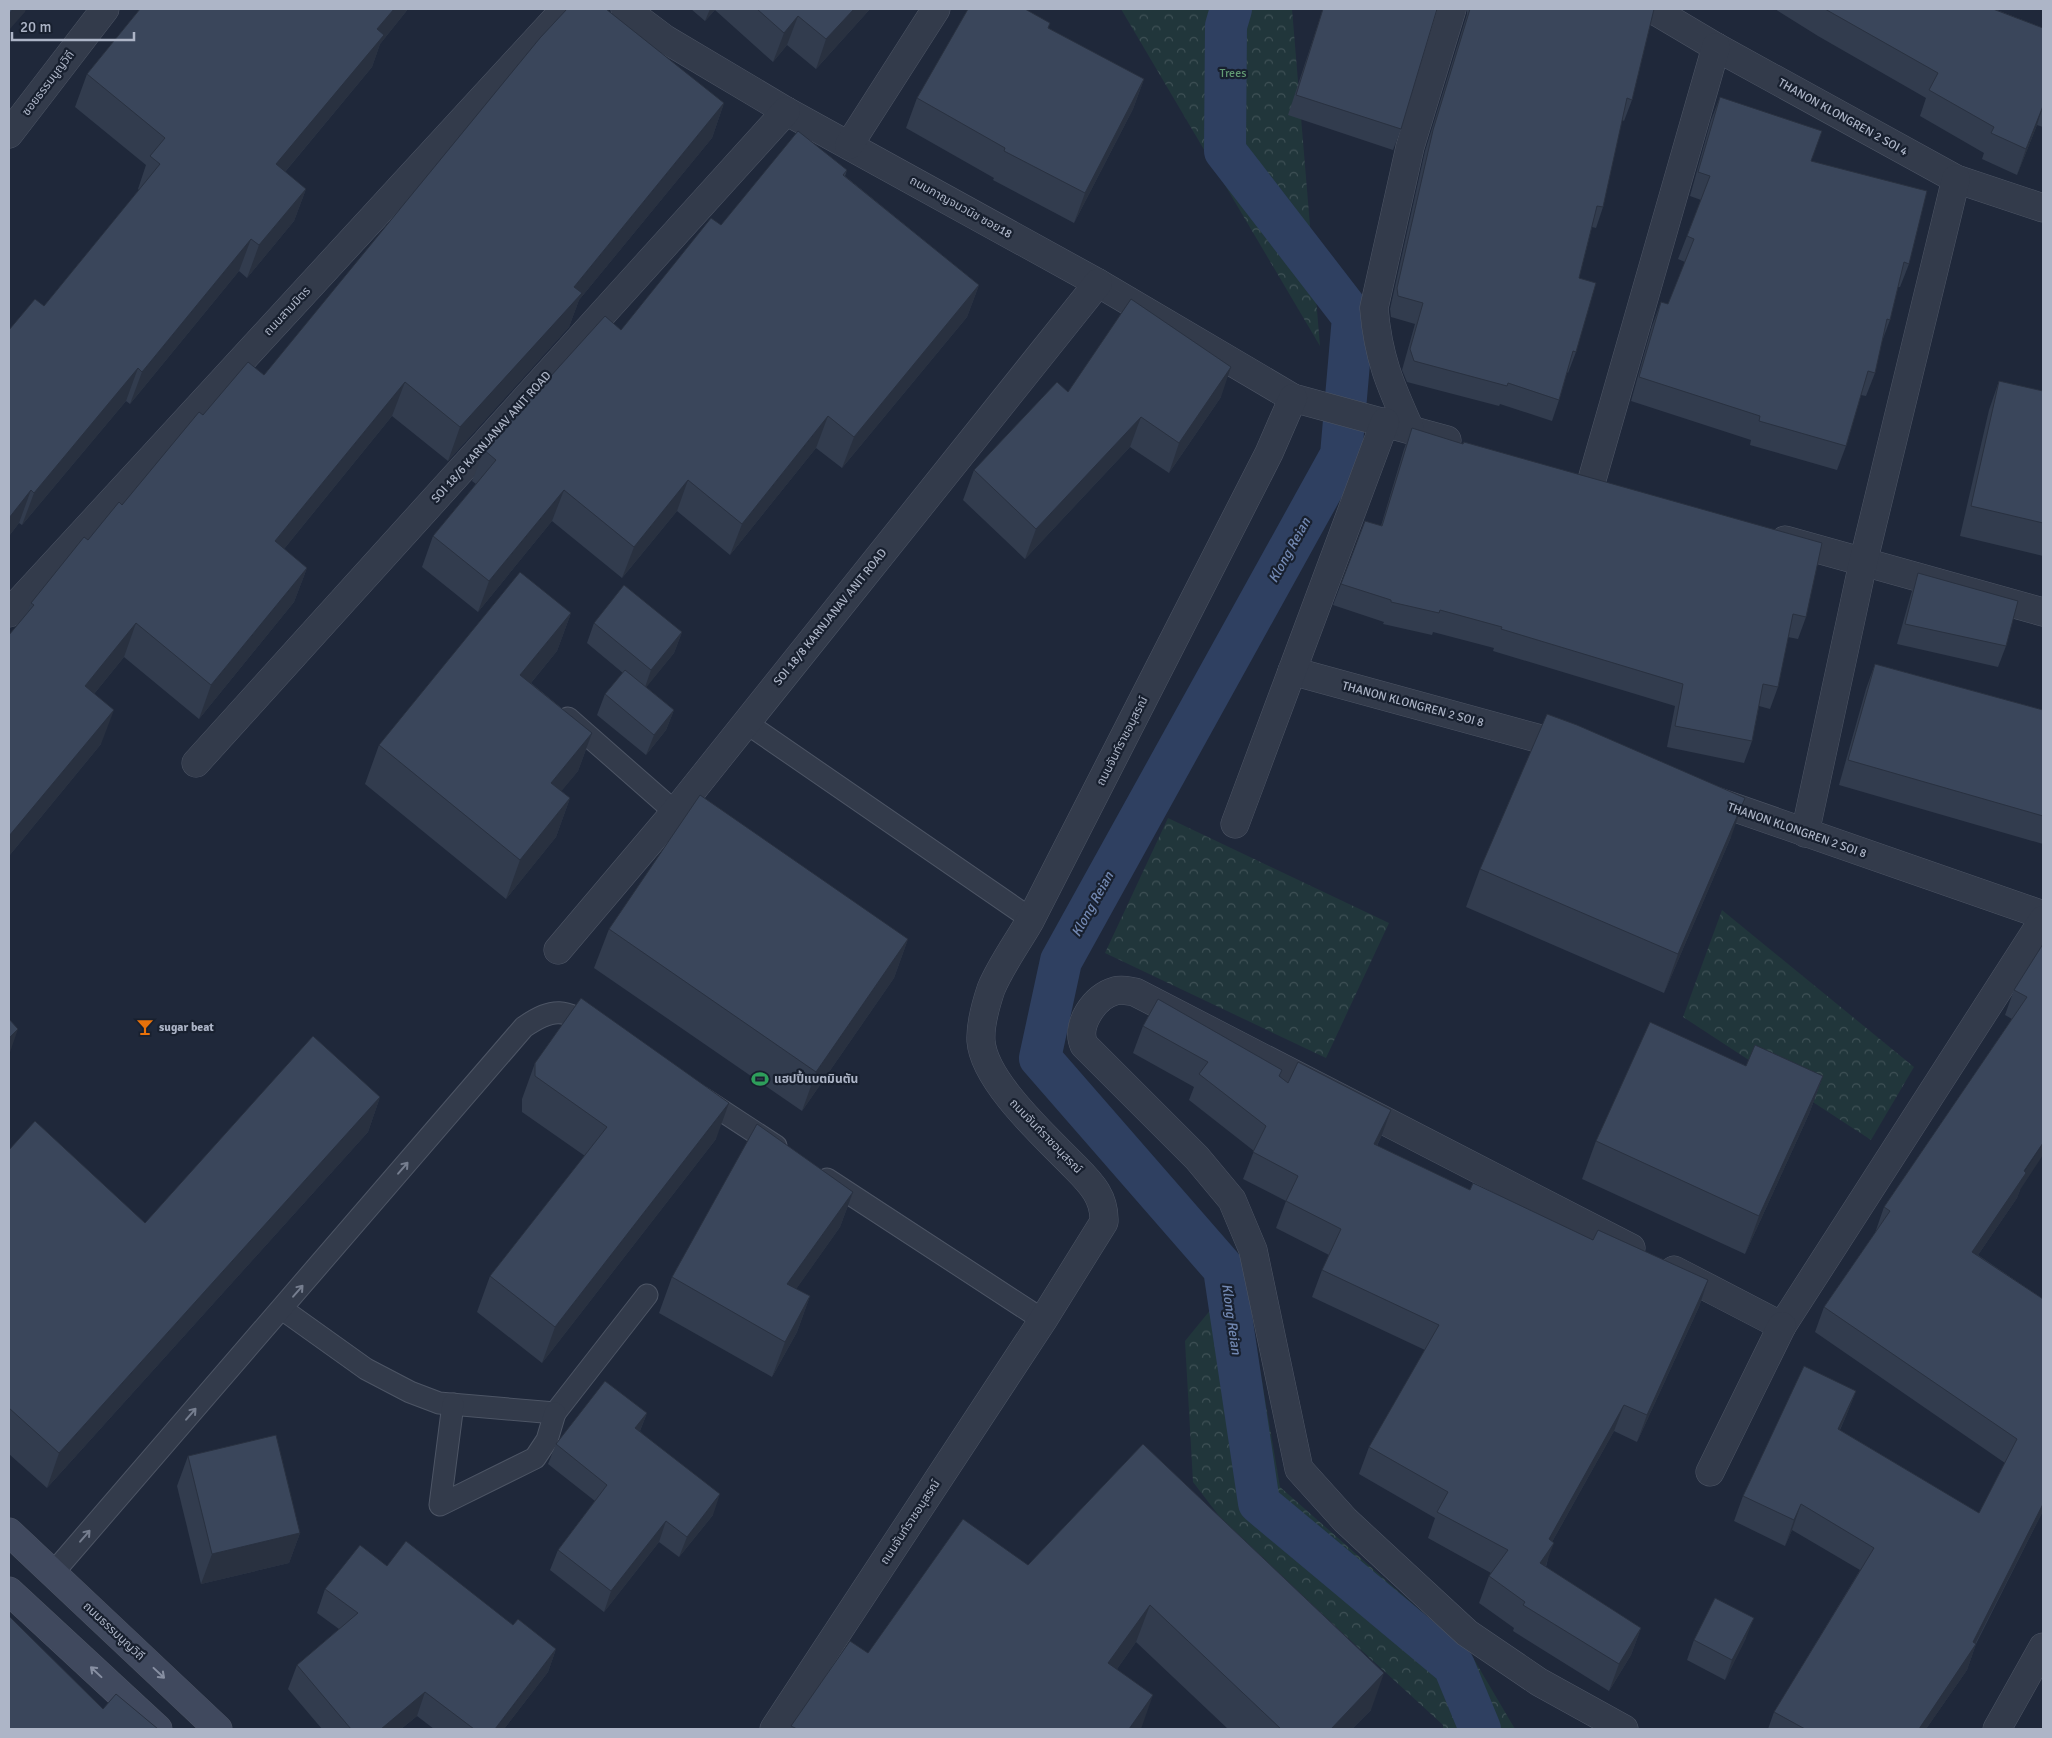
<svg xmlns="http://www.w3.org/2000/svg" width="2052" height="1738" viewBox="0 0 2052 1738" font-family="Signika,'Noto Sans Thai',sans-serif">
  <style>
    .forest { fill: url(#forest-crowns) }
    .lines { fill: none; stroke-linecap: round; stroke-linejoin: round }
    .canal { stroke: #2f4061; stroke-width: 42 }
    .lane-casing { stroke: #4d5565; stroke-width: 23 }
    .street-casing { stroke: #4d5565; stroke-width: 29 }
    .secondary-casing { stroke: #4d5565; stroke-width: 29 }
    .lane { stroke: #333b4b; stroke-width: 21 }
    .street { stroke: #333b4b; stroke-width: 28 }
    .secondary { stroke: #40495e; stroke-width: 28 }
    .wall { fill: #323c4e }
    .shaded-wall { fill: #293140 }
    .building { fill: #3a465b; stroke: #293140 }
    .oneway { stroke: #767e8f }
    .oneway2 { stroke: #878fa2 }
    .labels { text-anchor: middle; stroke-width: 4.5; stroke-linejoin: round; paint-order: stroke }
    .park-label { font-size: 12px; fill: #629a73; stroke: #18202f }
    .street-label { font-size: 12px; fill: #adb5c7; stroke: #18202f }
    .poi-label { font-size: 12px; font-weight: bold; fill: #adb5c7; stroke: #18202f; text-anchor: start }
    .water-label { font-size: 14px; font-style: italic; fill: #7288b2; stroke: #18202f }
  </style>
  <defs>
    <pattern id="forest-crowns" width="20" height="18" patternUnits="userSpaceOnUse" patternTransform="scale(1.25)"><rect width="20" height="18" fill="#21363b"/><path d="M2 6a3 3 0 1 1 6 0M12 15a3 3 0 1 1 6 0" fill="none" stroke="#3f5156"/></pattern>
  </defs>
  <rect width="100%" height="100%" fill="#1f283a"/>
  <g class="forest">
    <path d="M1121,9H1292L1320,346Z"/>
    <path d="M1168,818L1389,923L1326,1058L1105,953Z"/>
    <path d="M1722,910L1914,1067L1871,1140L1683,1017Z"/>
    <path d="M1243,1270L1280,1487L1472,1656L1515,1729H1443V1725L1229,1529L1193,1482L1185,1341Z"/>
  </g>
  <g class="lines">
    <path class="canal" d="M1231,9L1226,26L1225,151L1353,317L1341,455L1061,961L1040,1058L1224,1269L1259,1503L1454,1666L1480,1729"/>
    <g class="lane-casing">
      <g id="lane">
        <path d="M568,718L675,812"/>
        <path d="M745,722L1031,919"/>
        <path d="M701,1097L776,1146"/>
        <path d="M827,1179L1043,1320"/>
        <path d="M282,1309L366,1369L410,1392L439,1403L555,1413L647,1295"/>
        <path d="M453,1404L440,1505L535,1458L547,1440L555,1413"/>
        <path d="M53,1573L524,1027C555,1006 564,1010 594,1027"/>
      </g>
    </g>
    <g class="street-casing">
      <g id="street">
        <path d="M625,9L665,39L786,111L1098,283L1293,398L1447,440"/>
        <path d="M1652,9L1716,47L1956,179L2043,208"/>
        <path d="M9,134L105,9"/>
        <path d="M849,145L936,9"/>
        <path d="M1410,429C1390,385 1378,357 1374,308L1410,147L1452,9"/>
        <path d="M1591,483L1716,47"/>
        <path d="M1785,540L2043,612"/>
        <path d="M9,613L565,9"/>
        <path d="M1292,671L1537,738L1572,750"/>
        <path d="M196,763L786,111"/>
        <path d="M1704,797L2043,915"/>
        <path d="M1235,824L1385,422"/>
        <path d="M1805,833L1863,563L1956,179"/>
        <path d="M558,950L675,812L1098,283"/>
        <path d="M1674,1270L1782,1326L2043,920"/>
        <path d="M1710,1472L1782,1326"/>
        <path d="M774,1729L1043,1320L1104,1222C1105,1198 1092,1184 1075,1167C1047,1138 984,1082 981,1041C980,1025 986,1004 991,989C1001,965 1018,942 1031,919L1269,453L1293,398"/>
        <path d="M1624,1729L1539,1682L1467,1633L1345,1520L1299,1469L1253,1250L1232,1200L1197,1158L1084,1045C1075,1025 1095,996 1115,991C1122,989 1128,991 1135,992L1631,1248"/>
        <path d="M1997,1729L2043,1647"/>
      </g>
    </g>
    <g class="secondary-casing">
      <g id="secondary">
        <path d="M9,1532L218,1729"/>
        <path d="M9,1591L158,1729"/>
      </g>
    </g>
    <use href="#lane" class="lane"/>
    <use href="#street" class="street"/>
    <use href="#secondary" class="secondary"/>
  </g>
  <g class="wall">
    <path d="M140,9H408L380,44L372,67L285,172L306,189L294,221L247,278L239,271L130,404L126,401L22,525L19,523L9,536V330L44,306L139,190L138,189L146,165L75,107L87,74Z"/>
    <path d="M691,9H870L816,69L787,45L773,62L715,10L705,21Z"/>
    <path d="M1323,9H1437L1401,129L1393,150L1288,115Z"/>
    <path d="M1467,9H1654L1632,100L1624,121L1622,120L1603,207L1596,228L1592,227L1579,278L1576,352L1568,373L1567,372L1559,400L1552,421L1500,404L1499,406L1407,382L1402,370L1415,324L1391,317L1390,309L1425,151L1467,14Z"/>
    <path d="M1775,9H1997V10L2043,28V127L2037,125L2017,175L1982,159L1984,153L1920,116L1926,98L1818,36Z"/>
    <path d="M1049,29L1144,79L1133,109L1074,223L993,180L994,178L906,128L917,98Z"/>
    <path d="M1720,97L1811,161L1909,264L1900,287H1898L1890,320L1881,344L1875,373L1866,396L1861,395L1846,446L1837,470L1750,445L1751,440L1631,401L1652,326L1661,302L1668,304L1685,262L1678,259L1701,200L1690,196L1711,120Z"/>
    <path d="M724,103L712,138L579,300L569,327L448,461L392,416L284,549L307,568L294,602L199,719L124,657L94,694L101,744L9,856V635L27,613L31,603L88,540L122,505L203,415L264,375Z"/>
    <path d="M847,170L845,176L979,285L967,317L842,468L816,448L730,555L677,511L622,578L552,521L478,612L422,567L433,536L476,484L472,481L484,450L621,330L721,225Z"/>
    <path d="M1999,381L2043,391V556L1960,536L1989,410Z"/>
    <path d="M1068,392L1221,397L1169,473L1130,447L1025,559L963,500L974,470Z"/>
    <path d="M1412,428L1806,617L1798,639L1788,637L1778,687L1770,709L1759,706L1752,741L1744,763L1667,747L1675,706L1493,651L1494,648L1433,632L1432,635L1383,624L1384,622L1333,605L1365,521L1381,526L1404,449Z"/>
    <path d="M1918,573L2006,646L1998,667L1897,644L1911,594Z"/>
    <path d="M571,613L557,651L531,683L592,733L578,771L561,791L570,798L556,837L506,899L365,784L379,745Z"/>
    <path d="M594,623L682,632L674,653L646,687L674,710L666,730L646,755L597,715L605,694L623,673L587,643Z"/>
    <path d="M1875,664L2043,710V844L1839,785L1866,689Z"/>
    <path d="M1731,837L1664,993L1466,907L1480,869Z"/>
    <path d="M609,929L908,939L894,978L802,1111L594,968Z"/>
    <path d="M2043,944L2020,1190L2017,1198L1978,1255L2043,1299V1511L1976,1644L1967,1670L1926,1729H1768L1774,1712L1860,1570L1792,1530L1785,1546L1734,1521L1743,1496L1856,1391L1846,1416L1840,1430L1979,1513L2005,1463L1815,1332L1824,1307L1875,1233L1884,1207L2012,1019L2005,1015L2014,990Z"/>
    <path d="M1143,1026L1282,1070L1280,1077L1288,1083L1391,1110L1381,1137L1377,1146L1470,1190L1593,1240L1708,1280L1699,1307L1637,1442L1614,1431L1552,1542L1546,1567L1641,1628L1631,1655L1609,1691L1513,1631L1514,1628L1479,1603L1489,1576L1491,1573L1428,1538L1435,1518L1359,1474L1369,1447L1425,1350L1312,1297L1322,1270L1329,1255L1276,1228L1286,1201L1243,1179L1254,1151L1189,1100L1194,1087L1133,1053Z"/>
    <path d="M535,1063L716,1139L542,1363L477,1312L490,1276L585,1156L522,1112V1099Z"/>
    <path d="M1746,1066L1823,1076L1809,1114L1745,1254L1582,1179L1596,1141Z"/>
    <path d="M380,1097L368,1132L47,1488L9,1454V1150L145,1223Z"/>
    <path d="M853,1192L840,1227L796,1289L810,1296L797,1332L772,1377L659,1313L672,1277Z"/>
    <path d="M647,1413L640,1431L713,1515L679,1557L659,1542L604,1612L550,1570L558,1550L595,1501L548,1464L556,1444Z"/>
    <path d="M1143,1444L1371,1710L1352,1729H1228L1136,1642L1117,1669L1141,1729H790L791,1726L868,1653L1028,1565Z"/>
    <path d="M188,1456L300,1533L289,1563L201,1584L177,1486Z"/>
    <path d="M387,1566L513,1625L556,1649L548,1672L504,1729H434L417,1716L401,1729H322L288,1689L297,1665L339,1629L317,1613L325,1589Z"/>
    <path d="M1746,1638L1725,1680L1687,1660L1694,1640Z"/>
  </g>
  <g class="shaded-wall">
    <path d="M13,9H26L25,12L9,30V14Z"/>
    <path d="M394,9H408L380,44L372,67L264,197L276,164L377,29Z"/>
    <path d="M710,9H716L705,21Z"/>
    <path d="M854,9H870L816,69L826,39Z"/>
    <path d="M798,16L787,45L773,62L784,33Z"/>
    <path d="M1144,79L1133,109L1074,223L1085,193Z"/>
    <path d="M724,103L712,138L579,300L569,327L448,461L460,427Z"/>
    <path d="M2043,106L2037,125L2017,175L2026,149Z"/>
    <path d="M306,189L294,221L247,278L259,245Z"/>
    <path d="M251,239L239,271L130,404L142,372Z"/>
    <path d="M979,285L967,317L842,468L854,437Z"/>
    <path d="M1231,367L1221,397L1169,473L1179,443Z"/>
    <path d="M138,368L126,401L22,525L34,493Z"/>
    <path d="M405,382L392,416L262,576L275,541Z"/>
    <path d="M828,416L816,448L730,555L742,524Z"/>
    <path d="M1141,417L1130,447L1025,559L1036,529Z"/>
    <path d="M688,480L677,511L622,578L634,547Z"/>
    <path d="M31,490L19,523L9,536V518Z"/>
    <path d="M564,490L552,521L478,612L489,581Z"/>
    <path d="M307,568L294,602L199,719L211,685Z"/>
    <path d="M571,613L557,651L506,713L520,675Z"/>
    <path d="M136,623L124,657L72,721L85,686Z"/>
    <path d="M682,632L674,653L644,690L651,670Z"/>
    <path d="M114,710L101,744L9,856V836Z"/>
    <path d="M674,710L666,730L646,755L654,735Z"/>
    <path d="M592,733L578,771L537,821L551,783Z"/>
    <path d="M570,798L556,837L506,899L520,860Z"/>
    <path d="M1745,798L1731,837L1664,993L1678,954Z"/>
    <path d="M908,939L894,978L802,1111L816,1072Z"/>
    <path d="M18,1029L9,1055V1038Z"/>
    <path d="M1823,1076L1809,1114L1745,1254L1759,1216Z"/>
    <path d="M380,1097L368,1132L47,1488L59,1453Z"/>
    <path d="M729,1103L716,1139L542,1363L555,1327Z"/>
    <path d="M1391,1110L1381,1137L1364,1171L1374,1144Z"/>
    <path d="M2043,1143V1155L2020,1190L2017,1198L1963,1277L1972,1252Z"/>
    <path d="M853,1192L840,1227L775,1319L787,1284Z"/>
    <path d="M1708,1280L1699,1307L1637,1442L1647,1415Z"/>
    <path d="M810,1296L797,1332L772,1377L785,1342Z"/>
    <path d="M1856,1391L1846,1416L1828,1454L1838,1429Z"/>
    <path d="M1624,1405L1614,1431L1543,1558L1554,1543L1544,1570L1530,1590L1549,1539Z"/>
    <path d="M647,1413L639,1433L635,1428Z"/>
    <path d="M720,1494L713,1515L679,1557L687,1537Z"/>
    <path d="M1801,1504L1792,1530L1785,1546L1794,1520Z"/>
    <path d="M2043,1504V1511L1974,1646L1976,1644L1967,1670L1926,1729H1919L1973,1642Z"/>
    <path d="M666,1521L659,1542L604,1612L611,1591Z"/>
    <path d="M300,1533L289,1563L201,1584L212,1554Z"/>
    <path d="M1150,1605L1136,1642L1095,1700L1108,1663Z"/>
    <path d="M1754,1618L1746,1638L1725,1680L1732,1660Z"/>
    <path d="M1641,1628L1631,1655L1609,1691L1619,1664Z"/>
    <path d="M556,1649L548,1672L504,1729H495Z"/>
    <path d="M1384,1673L1371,1710L1352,1729H1331Z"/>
    <path d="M425,1692L417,1716L401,1729H381Z"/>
    <path d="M1153,1695L1141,1729H1129Z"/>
  </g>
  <g class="building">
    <path d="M9,9H13L9,14Z"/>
    <path d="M140,9H394L377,29L384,35L276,164L306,189L259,245L251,239L142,372L138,368L34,493L31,490L9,518V330L35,299L44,306L160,164L150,156L165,138L87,74Z"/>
    <path d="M567,9H606L724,103L574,287L582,293L460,427L405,382L275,541L307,568L211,685L136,623L85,686L114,710L9,836V635L34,605L31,603L84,537L88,540L119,502L122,505L199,412L203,415L248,362L264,375L540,38Z"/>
    <path d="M757,9H854L826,39L798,16L784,33Z"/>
    <path d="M968,9H1025L1050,23L1048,28L1144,79L1085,193L1004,151L1005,148L917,98Z"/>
    <path d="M1323,9H1437L1401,129L1296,95Z"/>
    <path d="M1470,9H1654L1632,100L1627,98L1603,207L1597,206L1579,278L1596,283L1576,352L1573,351L1559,400L1508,383L1507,386L1414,361L1410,349L1423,303L1398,296L1397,288L1433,130Z"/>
    <path d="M1825,9H1993L2043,28V106L2026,149L1991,133L1994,127L1929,90L1938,73Z"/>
    <path d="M1720,97L1822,131L1811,161L1927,191L1909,264L1904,262L1890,320L1887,319L1875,373L1868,371L1846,446L1759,421L1760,416L1639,377L1661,302L1668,304L1694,239L1687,236L1710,176L1698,172Z"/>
    <path d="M798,131L847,170L843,175L979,285L854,437L828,416L742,524L688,480L634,547L564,490L489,581L433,536L496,460L484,450L605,316L621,330L711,218L721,225Z"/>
    <path d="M1131,299L1231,367L1179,443L1141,417L1036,529L974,470L1057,382L1068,392Z"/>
    <path d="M1999,381L2043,391V523L1971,506Z"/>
    <path d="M1412,428L1463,444L1464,442L1822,543L1806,617L1793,614L1778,687L1763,684L1752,741L1675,726L1683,684L1501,629L1502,627L1440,610L1439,613L1391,602V600L1341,584L1365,521L1382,526Z"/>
    <path d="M520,572L571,613L520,675L592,733L551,783L570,798L520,860L379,745Z"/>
    <path d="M1918,573L2018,601L2006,646L1905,624Z"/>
    <path d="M624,585L682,632L651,670L594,623Z"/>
    <path d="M1875,664L2043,710V816L1848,760Z"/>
    <path d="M625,670L674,710L654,735L605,694Z"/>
    <path d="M1547,714L1577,725L1745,798L1678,954L1480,869Z"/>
    <path d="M700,795L908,939L816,1072L609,929Z"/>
    <path d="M2043,944V1143L2024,1171L2026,1173L1972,1252L2043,1299V1504L1973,1642L1976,1644L1919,1729H1805L1774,1712L1874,1548L1801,1504L1794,1520L1743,1496L1804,1366L1856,1391L1838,1429L1979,1513L2017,1439L1824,1307L1890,1211L1884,1207L2027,997L2014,990Z"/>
    <path d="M581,998L729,1103L555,1327L490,1276L607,1127L535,1076V1063Z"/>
    <path d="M1158,999L1282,1070L1279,1076L1288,1083L1298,1062L1391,1110L1374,1144L1470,1190L1473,1183L1593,1240L1598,1230L1708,1280L1647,1415L1624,1405L1549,1539L1554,1543L1540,1563L1641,1628L1619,1664L1523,1605L1525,1602L1489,1576L1508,1550L1437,1512L1448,1492L1369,1447L1439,1325L1322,1270L1341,1229L1286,1201L1298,1176L1253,1152L1266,1126L1199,1074L1208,1062L1143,1026Z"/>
    <path d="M9,1019L18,1029L9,1038Z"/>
    <path d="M1650,1022L1746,1066L1755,1045L1823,1076L1759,1216L1596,1141Z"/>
    <path d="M313,1036L380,1097L59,1453L9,1408V1150L35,1121L145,1223Z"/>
    <path d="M757,1124L853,1192L787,1284L810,1296L785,1342L672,1277Z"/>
    <path d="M605,1381L647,1413L635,1428L720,1494L687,1537L666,1521L611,1591L558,1550L607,1485L556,1444Z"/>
    <path d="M276,1435L300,1533L212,1554L188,1456Z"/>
    <path d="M1143,1444L1384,1673L1331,1729H1281L1150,1605L1108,1663L1153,1695L1129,1729H797L791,1726L850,1641L868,1653L963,1519L1028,1565Z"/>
    <path d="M406,1541L513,1625L518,1619L556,1649L495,1729H474L425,1692L381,1729H351L297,1665L358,1613L325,1589L360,1545L387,1566Z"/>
    <path d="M1715,1598L1754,1618L1732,1660L1694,1640Z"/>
    <path d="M9,1616L103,1709L116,1694L158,1729H9Z"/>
  </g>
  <defs><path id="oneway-shaft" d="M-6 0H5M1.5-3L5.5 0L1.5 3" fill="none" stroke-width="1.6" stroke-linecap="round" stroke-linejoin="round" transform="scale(1.25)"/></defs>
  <g class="oneway">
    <use href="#oneway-shaft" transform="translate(403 1168) rotate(-49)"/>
    <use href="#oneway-shaft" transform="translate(298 1291) rotate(-49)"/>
    <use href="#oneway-shaft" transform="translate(191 1414) rotate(-49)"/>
    <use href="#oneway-shaft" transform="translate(85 1536) rotate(-49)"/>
  </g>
  <g class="oneway2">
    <use href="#oneway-shaft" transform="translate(96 1672) rotate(-137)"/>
    <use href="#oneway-shaft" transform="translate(159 1673) rotate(43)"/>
  </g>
  <defs>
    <g id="bar-bare" transform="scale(1.35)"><path d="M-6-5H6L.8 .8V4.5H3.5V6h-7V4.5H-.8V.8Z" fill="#e8710a" stroke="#18202f" stroke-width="2.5" paint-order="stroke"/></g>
    <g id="stadium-bare" transform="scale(1.35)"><path d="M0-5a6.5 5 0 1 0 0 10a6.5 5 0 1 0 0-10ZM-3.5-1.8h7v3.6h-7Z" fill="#2e9e5b" stroke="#18202f" stroke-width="2.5" paint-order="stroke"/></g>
  </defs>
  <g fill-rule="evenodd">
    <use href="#bar-bare" x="145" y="1027"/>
    <use href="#stadium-bare" x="760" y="1079"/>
  </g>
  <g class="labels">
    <g class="park-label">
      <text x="1233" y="77">Trees</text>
    </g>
    <g class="street-label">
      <text transform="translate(48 83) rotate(-53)" y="4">ซอยธรรมนูญวิถี</text>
      <text transform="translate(1843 117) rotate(29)" y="4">THANON KLONGREN 2 SOI 4</text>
      <text transform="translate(961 207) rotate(29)" y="4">ถนนกาญจนวนิช ซอย18</text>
      <text transform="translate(287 311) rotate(-47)" y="4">ถนนสามมิตร</text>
      <text transform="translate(491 437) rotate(-48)" y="4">SOI 18/6 KARNJANAV ANIT ROAD</text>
      <text transform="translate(830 617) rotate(-51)" y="4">SOI 18/8 KARNJANAV ANIT ROAD</text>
      <text transform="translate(1413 704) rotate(15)" y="4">THANON KLONGREN 2 SOI 8</text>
      <text transform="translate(1122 741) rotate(-63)" y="4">ถนนจันท์ราชอนุสรณ์</text>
      <text transform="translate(1797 830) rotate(19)" y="4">THANON KLONGREN 2 SOI 8</text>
      <text transform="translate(1046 1136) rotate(46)" y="4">ถนนจันท์ราชอนุสรณ์</text>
      <text transform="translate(910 1522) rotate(-57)" y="4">ถนนจันท์ราชอนุสรณ์</text>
      <text transform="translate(114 1631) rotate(43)" y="4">ถนนธรรมนูญวิถี</text>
    </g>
    <g class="poi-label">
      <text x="159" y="1031">sugar beat</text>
      <text x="774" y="1083">แฮปปี้แบตมินตัน</text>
    </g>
    <g class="water-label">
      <text transform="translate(1289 550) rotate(-61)" y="5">Klong Reian</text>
      <text transform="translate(1092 904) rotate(-61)" y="5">Klong Reian</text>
      <text transform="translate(1232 1319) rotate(82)" y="5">Klong Reian</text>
    </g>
  </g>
  <rect width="2052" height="1738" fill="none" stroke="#adb5c7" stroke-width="20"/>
  <path d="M12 32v8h122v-8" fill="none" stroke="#adb5c7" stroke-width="2.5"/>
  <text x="20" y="32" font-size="15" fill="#adb5c7" stroke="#18202f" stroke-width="4" paint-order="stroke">20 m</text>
</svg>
